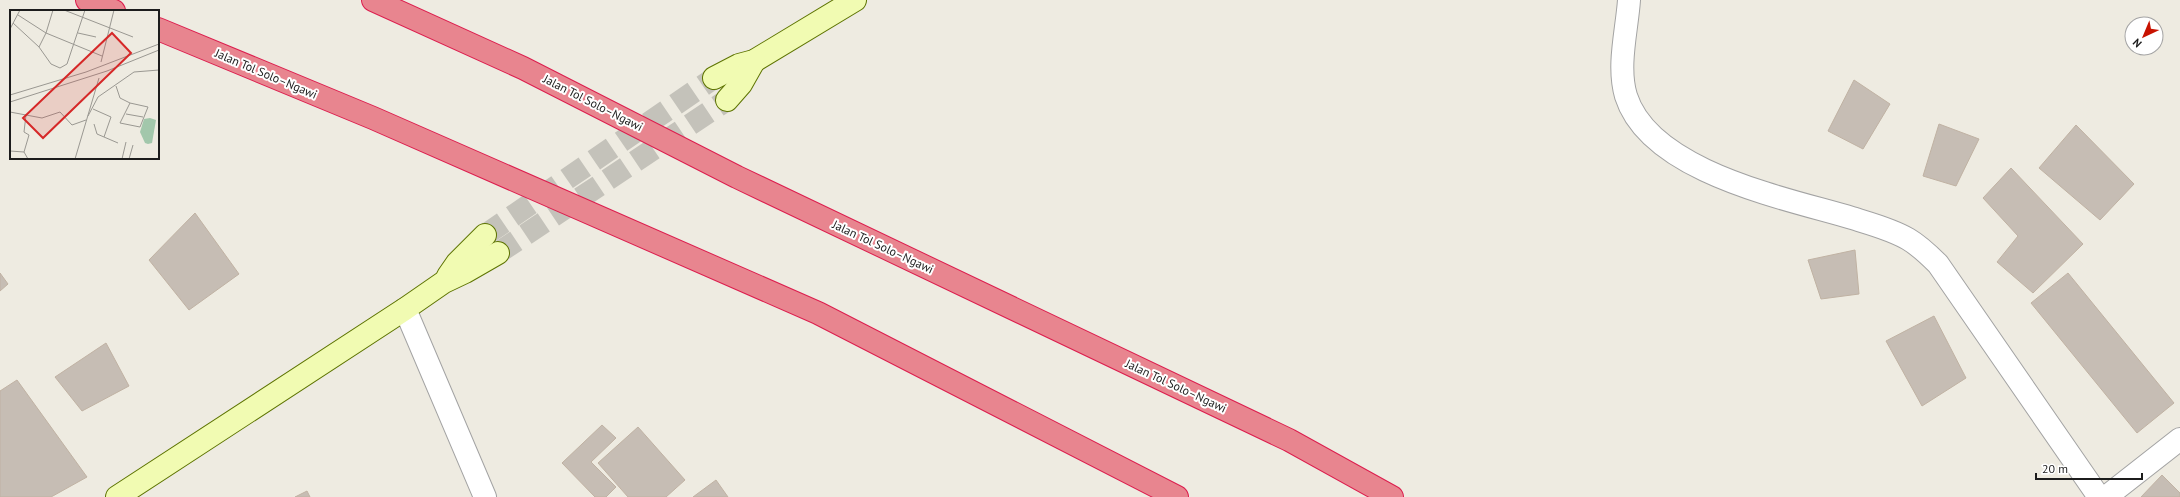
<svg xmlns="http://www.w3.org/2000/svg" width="2180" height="497" viewBox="0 0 2180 497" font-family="'PT Sans',sans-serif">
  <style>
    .building { fill: #c6bdb4; stroke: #c0b2a3 }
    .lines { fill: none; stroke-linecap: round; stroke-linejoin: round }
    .secondary-tunnel { stroke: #c4c2ba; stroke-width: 22; stroke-dasharray: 22 11; stroke-linecap: butt }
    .street-casing { stroke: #a3a3a3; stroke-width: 24 }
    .secondary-casing { stroke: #5e7402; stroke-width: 24 }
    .highway-casing { stroke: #dc1e4e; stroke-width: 24 }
    .street { stroke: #fff; stroke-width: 22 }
    .secondary { stroke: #f1fbb2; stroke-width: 22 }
    .highway { stroke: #e8858f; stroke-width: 22 }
    .labels { text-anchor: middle; stroke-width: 4; stroke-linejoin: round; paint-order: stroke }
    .street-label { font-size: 12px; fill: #1c1c1c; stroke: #fff }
    .inset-road { fill: none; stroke: #9a9892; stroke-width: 1 }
    .view { fill: #d62828; fill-opacity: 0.15; stroke: #d62828; stroke-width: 2 }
    .inset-edge { fill: none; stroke: #1c1c1c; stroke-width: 2 }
  </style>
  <rect width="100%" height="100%" fill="#eeebe1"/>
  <g class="building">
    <path d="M1854,80L1890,104L1863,149L1828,131Z"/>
    <path d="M1939,124L1979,139L1956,186L1923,176Z"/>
    <path d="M2076,125L2134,184L2100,220L2039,168Z"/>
    <path d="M2011,168L2083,244L2033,293L1997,262L2018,236L1983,198Z"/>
    <path d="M195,213L239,274L189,310L149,260Z"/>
    <path d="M1855,250L1859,294L1821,299L1808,260Z"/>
    <path d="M0,273L8,284L0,291Z"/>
    <path d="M2068,273L2174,403L2137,433L2031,303Z"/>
    <path d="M1934,316L1966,378L1922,406L1886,341Z"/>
    <path d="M106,343L129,386L82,411L55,377Z"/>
    <path d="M17,380L87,477L51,497H0V391Z"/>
    <path d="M602,425L616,438L591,462L616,487L606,497H595L562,463Z"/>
    <path d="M638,427L685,480L666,497H628L598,463Z"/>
    <path d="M2162,475L2180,493V497H2141Z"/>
    <path d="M716,480L728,497H693Z"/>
    <path d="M307,491L310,497H295Z"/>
  </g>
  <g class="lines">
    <g class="secondary-tunnel">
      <path d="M485,235L714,78"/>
      <path d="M498,253L727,100"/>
    </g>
    <g class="street-casing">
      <g id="street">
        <path d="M1629,0C1627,30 1617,66 1626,96C1650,172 1785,198 1852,218C1871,224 1891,229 1908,239C1920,246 1929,255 1938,264L2099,497"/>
        <path d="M405,309L485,497"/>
        <path d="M2106,497L2180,439"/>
      </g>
    </g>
    <g class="secondary-casing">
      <g id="secondary">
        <path d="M714,78L739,65L754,61L855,0"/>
        <path d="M727,100L741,84L754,61"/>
        <path d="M448,276L457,263L485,235"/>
        <path d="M117,497L405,309L444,282L465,272L498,253"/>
      </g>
    </g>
    <g class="highway-casing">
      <g id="highway">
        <path d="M87,0L114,11"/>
        <path d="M373,0L523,68L737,177L1289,440L1392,497"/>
        <path d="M158,29L373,118L818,313L1177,497"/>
      </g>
    </g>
    <use href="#street" class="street"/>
    <use href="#secondary" class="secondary"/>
    <use href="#highway" class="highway"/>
  </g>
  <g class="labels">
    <g class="street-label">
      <text transform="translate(266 74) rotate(23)" y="4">Jalan Tol Solo–Ngawi</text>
      <text transform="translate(593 103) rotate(27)" y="4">Jalan Tol Solo–Ngawi</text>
      <text transform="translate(883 247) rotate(25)" y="4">Jalan Tol Solo–Ngawi</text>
      <text transform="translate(1176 386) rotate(25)" y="4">Jalan Tol Solo–Ngawi</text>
    </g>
  </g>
  <g transform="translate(10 10)">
    <rect width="149" height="149" fill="#eeebe1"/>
    <path d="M140,108L146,110L142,133L138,134L135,133L130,122L134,109Z" fill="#a2c7ab"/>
    <path class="inset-road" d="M43,0L36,23L92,46M54,0L123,27M8,5L36,23L29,37M3,13L29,37L41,54L50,58L57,54L75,0M0,19L10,0M68,23L86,27M91,52L104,0M106,76L110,88L120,93L110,113L130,117L138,97L120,93M0,85L76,62L149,34M0,92L97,61L149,40M83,99L101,107L94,127L108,133M0,102L32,108L50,102L62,115L76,110M116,104L133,107M78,106L88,87L124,62L149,60M84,114L87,124L94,127M0,141L14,142L18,149M14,142L19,125L14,122L16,105M65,149L89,68M112,149L116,132M119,149L123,135"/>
    <path class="view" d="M102,23L121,43L33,128L13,108Z"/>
    <rect width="149" height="149" class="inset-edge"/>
  </g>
  <g transform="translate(2144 36) rotate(224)"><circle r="19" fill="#ffffff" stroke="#a4a4a4"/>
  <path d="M0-3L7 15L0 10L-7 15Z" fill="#c81200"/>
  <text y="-6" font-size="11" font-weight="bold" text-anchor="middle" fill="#1c1c1c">N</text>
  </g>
  <path d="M2036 473v6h106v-6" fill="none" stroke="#1c1c1c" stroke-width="2"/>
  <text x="2042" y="473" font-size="12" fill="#1c1c1c" stroke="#ffffff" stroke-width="3" paint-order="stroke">20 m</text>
</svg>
